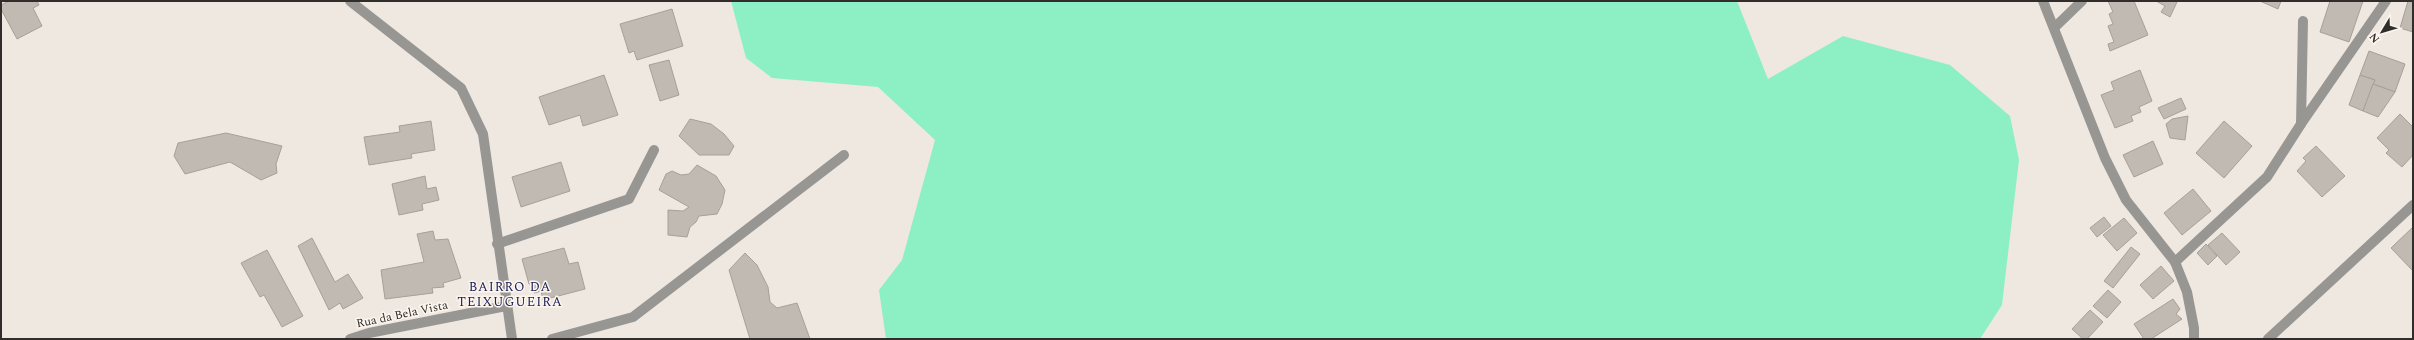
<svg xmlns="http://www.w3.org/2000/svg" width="2414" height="340" viewBox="0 0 2414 340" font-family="Spectral,serif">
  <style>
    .green { fill: #8df0c4 }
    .building { fill: #c0bab3; stroke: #a6a099 }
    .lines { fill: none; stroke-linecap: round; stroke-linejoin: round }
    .minor { stroke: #989693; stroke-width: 10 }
    .labels { text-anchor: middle; stroke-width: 3; stroke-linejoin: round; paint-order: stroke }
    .street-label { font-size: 12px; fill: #302d2a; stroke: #fdf6ef }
    .neighbourhood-label { font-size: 13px; letter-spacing: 1px; fill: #20215a; stroke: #fdf6ef }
  </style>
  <rect width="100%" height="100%" fill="#efe8e1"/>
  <path class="green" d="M731,1H1737L1768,79L1843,36L1950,65L2010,116L2019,160L2002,305L1980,339H886L879,290L902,260L935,140L878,87L772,78L746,58Z"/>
  <g class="building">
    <path d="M9,1H37L39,5L33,8L42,26L17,39L1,9V5Z"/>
    <path d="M2108,1H2134L2148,35L2110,51L2108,44L2114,42L2108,26L2113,24L2109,14L2113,12Z"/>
    <path d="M2156,1H2176L2177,2L2170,17L2161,12L2165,6Z"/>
    <path d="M2260,1H2281L2278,9Z"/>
    <path d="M2330,1H2363L2349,42L2320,32Z"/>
    <path d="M2408,1H2413V32L2400,28Z"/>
    <path d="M672,9L683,46L637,60L634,51L629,53L620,24Z"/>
    <path d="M2369,51L2405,64L2395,92L2373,84L2375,80L2360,75Z"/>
    <path d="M669,60L679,95L660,101L649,65Z"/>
    <path d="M2140,70L2152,101L2139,107L2141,112L2131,116L2133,121L2115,128L2101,95L2114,90L2111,82Z"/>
    <path d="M604,75L618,115L583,126L580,115L549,125L539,97Z"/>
    <path d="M2360,75L2375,80L2363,111L2349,105Z"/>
    <path d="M2373,84L2395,92L2378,117L2363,111Z"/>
    <path d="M2181,98L2186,109L2164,119L2158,108Z"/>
    <path d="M2400,114L2412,126L2413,125V155L2402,167L2386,153L2389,150L2377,138Z"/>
    <path d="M2188,116L2185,140L2170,138L2166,124L2172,119Z"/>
    <path d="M690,119L711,124L724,134L734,146L729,155H699L679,136Z"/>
    <path d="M431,121L435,150L411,154L412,158L369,165L364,137L400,132L399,126Z"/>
    <path d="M2224,121L2252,146L2224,178L2196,153Z"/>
    <path d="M226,133L282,146L276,164L277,173L261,180L230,162L185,174L174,156L178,143Z"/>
    <path d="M2153,141L2163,164L2134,177L2123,155Z"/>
    <path d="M2316,146L2345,176L2322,197L2297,171L2306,161L2303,158Z"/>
    <path d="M561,162L570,191L521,207L512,177Z"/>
    <path d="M697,165L716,176L725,190L722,204L717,214L699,216L696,222L690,227L687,237L668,235V210L683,211L689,207L659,190L666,174L672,171L681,175L689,174Z"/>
    <path d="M425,176L427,189L436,187L439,200L422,204L423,210L399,215L392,184Z"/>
    <path d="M2193,189L2211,211L2182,235L2164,213Z"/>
    <path d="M2104,217L2111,226L2097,237L2090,228Z"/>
    <path d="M2124,218L2137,233L2117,251L2103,235Z"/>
    <path d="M2413,227V271L2391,248Z"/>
    <path d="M433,231L435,240L448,239L461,278L443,283L444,287L432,288L433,293L385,299L381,270L424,262L417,234Z"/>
    <path d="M2222,233L2240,252L2226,265L2208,245Z"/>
    <path d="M312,238L335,282L348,274L363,298L343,309L340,303L329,310L298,246Z"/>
    <path d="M2206,244L2217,256L2208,265L2197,253Z"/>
    <path d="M2131,247L2140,254L2113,288L2104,281Z"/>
    <path d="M564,248L569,264L578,262L585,289L543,300L541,291L534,293L532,283L529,284L522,259Z"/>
    <path d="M267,250L303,316L282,327L264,295L260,297L241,263Z"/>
    <path d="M745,253L757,265L768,287L770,302L777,308L797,303L810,339H750L729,270Z"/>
    <path d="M2161,266L2174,281L2153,299L2140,285Z"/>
    <path d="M2108,290L2121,302L2107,318L2093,306Z"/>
    <path d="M2173,299L2180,309L2176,314L2182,319L2151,339H2144L2134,324Z"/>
    <path d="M2090,310L2103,322L2087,339H2083L2072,329Z"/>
  </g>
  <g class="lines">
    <g class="minor">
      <path d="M350,1L461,88L483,134L512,339"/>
      <path d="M2043,1L2105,158L2126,200L2175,262L2187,292L2194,328V339"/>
      <path d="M2055,27L2082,1"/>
      <path d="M2301,124L2303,21"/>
      <path d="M497,244L629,199L654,150"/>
      <path d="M2175,262L2267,177L2301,124L2386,1"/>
      <path d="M350,339L369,333L506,306"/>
      <path d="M552,339L633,317L844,155"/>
      <path d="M2268,339L2413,205"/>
    </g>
  </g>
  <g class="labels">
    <g class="street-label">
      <text transform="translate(402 314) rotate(-12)" y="4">Rua da Bela Vista</text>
    </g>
    <g class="neighbourhood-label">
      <text x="510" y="291">BAIRRO DA<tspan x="510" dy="15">TEIXUGUEIRA</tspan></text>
    </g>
  </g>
  <rect width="2414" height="340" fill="none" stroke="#302d2a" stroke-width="4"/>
  <g transform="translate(2382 32) rotate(232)" stroke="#fdf6ef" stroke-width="3" paint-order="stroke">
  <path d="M0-3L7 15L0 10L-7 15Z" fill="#302d2a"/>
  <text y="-6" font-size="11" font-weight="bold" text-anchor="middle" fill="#302d2a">N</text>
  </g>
</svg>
